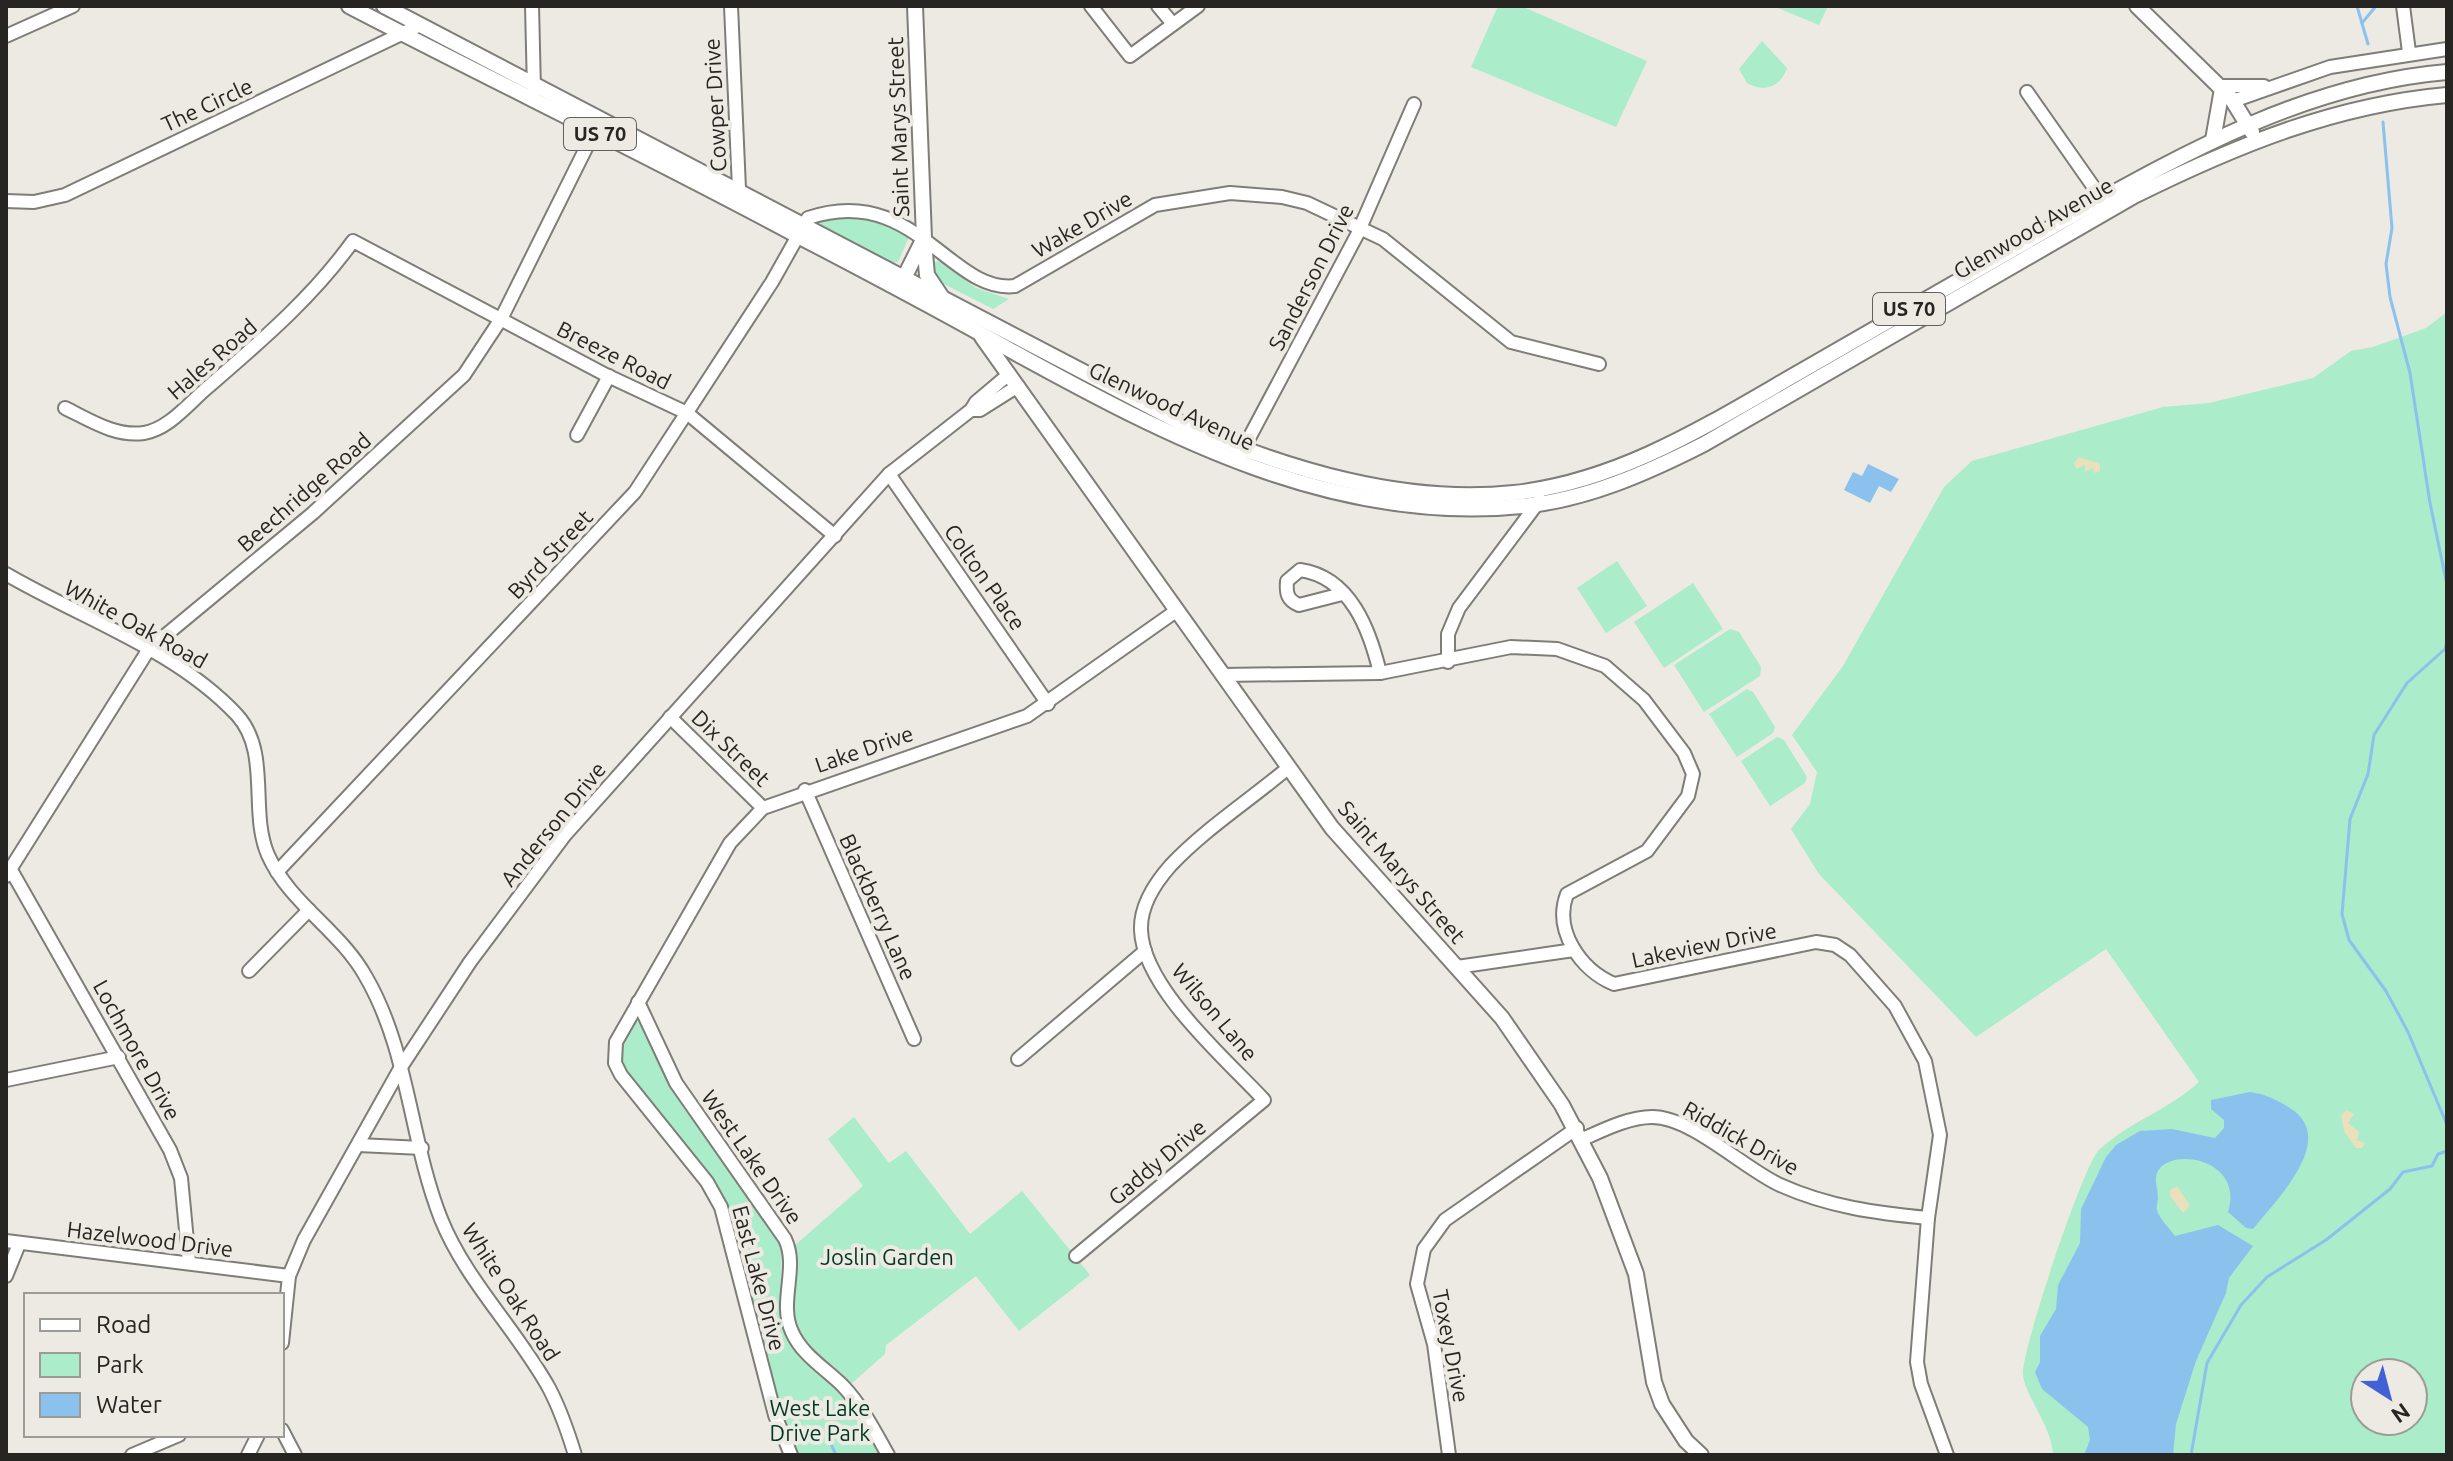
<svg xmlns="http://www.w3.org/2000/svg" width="2453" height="1461" viewBox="0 0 2453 1461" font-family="Ubuntu,sans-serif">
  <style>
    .green { fill: #abecca; fill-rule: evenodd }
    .sand { fill: #eae0bb }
    .water { fill: #8bc2ed }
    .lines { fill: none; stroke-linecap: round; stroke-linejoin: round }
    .stream { stroke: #8bc2ed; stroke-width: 3 }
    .minor-casing { stroke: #7e7d77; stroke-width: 16 }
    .major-casing { stroke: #7e7d77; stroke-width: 18 }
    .minor { stroke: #fff; stroke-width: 12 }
    .major { stroke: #fff; stroke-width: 14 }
    .labels { text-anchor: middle; stroke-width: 8; stroke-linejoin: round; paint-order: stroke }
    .shield { fill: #eceae3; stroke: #61605c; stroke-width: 2 }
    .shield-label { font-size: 20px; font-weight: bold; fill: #262522 }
    .street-label { font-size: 22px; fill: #262522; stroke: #eceae3 }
    .park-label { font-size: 22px; fill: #003923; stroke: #eceae3 }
  </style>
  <rect width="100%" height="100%" fill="#eceae3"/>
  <g class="green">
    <path d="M1498,6H1521L1647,61L1616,127L1471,67Z"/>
    <path d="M1773,6H1828L1819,25Z"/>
    <path d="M1762,41L1787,68C1781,87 1763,93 1747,83L1739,69Z"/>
    <path d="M863,216L905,232L909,237L898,262L886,263L815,223L819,217Z"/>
    <path d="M940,261L976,288L1009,299L993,309L938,281L930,272L931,263Z"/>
    <path d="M2447,312V1455H2053C2052,1426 2025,1396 2023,1375C2020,1354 2084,1163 2099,1150C2130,1121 2169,1110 2199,1082L2106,949L1976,1037L1819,874L1791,829L1810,804L1817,772L1792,735L1843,666L1944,487L1972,461L2163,407L2209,403L2313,378L2351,351L2373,347L2426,328ZM2365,1373H2413V1421H2365Z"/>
    <path d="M1617,561L1647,606L1606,633L1577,588Z"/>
    <path d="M1693,583L1723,629L1664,668L1634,622Z"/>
    <path d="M1730,629L1739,632L1761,667L1760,676L1704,712L1674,665Z"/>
    <path d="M1747,689L1753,692L1775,727L1773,733L1737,757L1709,714Z"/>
    <path d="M1777,737L1784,740L1807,777L1805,783L1770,806L1741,761Z"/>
    <path d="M632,1021L641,1022L668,1081L742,1179L782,1245L780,1312L787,1336L799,1353L842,1392L882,1455H798L768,1376L722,1197L704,1169L621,1067L619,1042Z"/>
    <path d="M854,1117L889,1163L906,1151L970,1234L1022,1191L1090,1275L1019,1331L976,1276L886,1345L885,1354L851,1384C839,1368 821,1359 808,1345C782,1317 795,1281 794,1246L863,1186L828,1139Z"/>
  </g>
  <g class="sand">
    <path d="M2079,457L2100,464V471L2094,473L2093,468L2085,472V465L2076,469L2074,463Z"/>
    <path d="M2346,1110L2354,1114L2348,1123L2359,1132L2357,1140L2365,1143L2362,1148H2356L2344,1131L2341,1116Z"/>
    <path d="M2177,1186L2190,1206L2183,1213L2170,1196V1190Z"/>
  </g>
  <g class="water">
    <path d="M1868,464L1899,479L1891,492L1879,486L1870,503L1844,490L1853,472L1862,476Z"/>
    <path d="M2250,1092C2265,1094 2277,1100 2290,1108C2339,1139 2276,1200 2253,1229L2246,1228L2228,1212C2245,1158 2168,1146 2157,1173C2154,1182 2158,1189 2158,1197C2158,1202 2156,1206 2157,1210C2159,1218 2170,1229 2175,1236L2218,1225L2253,1246L2229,1278L2226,1293L2196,1361L2176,1424L2173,1455H2084L2090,1440L2088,1427L2042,1389L2035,1372L2040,1362V1336L2056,1309L2058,1285L2080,1243L2081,1209L2106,1157L2116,1145L2140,1131L2172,1129L2215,1138L2224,1128V1120L2211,1109V1100Z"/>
  </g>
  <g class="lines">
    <g class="stream">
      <path d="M2357,6L2368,44"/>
      <path d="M2362,23L2376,6"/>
      <path d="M2383,122L2392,228L2386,264L2390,297L2410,373L2430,503L2447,585"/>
      <path d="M2447,641L2445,649L2407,683L2374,735L2368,774L2350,819L2342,914L2349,940L2386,991L2408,1032L2447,1125"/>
      <path d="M831,1444L836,1455"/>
      <path d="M2191,1455L2207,1363L2241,1305L2267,1277L2326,1240L2390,1189L2403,1172L2432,1166L2438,1154L2447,1151"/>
    </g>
    <g class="minor-casing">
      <g id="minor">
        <path d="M532,6L534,90"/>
        <path d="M731,6L739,189L735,198"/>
        <path d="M1091,6L1130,56L1198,6"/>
        <path d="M1158,6L1173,24"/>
        <path d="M2403,6L2409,52"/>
        <path d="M6,36L73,6"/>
        <path d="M2220,86H2264"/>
        <path d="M2027,92L2102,199"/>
        <path d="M2233,101L2330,67L2447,49"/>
        <path d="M6,201L34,202L65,195L420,25"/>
        <path d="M65,408C90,420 115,437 144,433C169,429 189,403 208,387C261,341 312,298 353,241L606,375L687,413L835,536"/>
        <path d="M971,410H980L1018,386"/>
        <path d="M577,435L609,376"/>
        <path d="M1239,457L1357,235L1414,104"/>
        <path d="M889,474L1048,704"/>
        <path d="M6,574C83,619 175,649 237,715C271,752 249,812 268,855C290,904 340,930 366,977C409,1051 410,1141 441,1219C466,1281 517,1330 549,1388C560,1409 568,1432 575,1455"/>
        <path d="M1342,594L1299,605C1287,600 1286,593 1287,581L1300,570C1351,577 1370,631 1380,673"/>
        <path d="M1448,662V634L1459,608L1540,500"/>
        <path d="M1222,675L1380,673L1511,647L1557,649L1605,666L1644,700L1684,753L1693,774L1688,796L1647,851L1567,894C1553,931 1581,970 1614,984L1816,942L1835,945L1850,955L1895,1006L1925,1061L1940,1135L1928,1218L1917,1362L1921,1384L1947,1455"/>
        <path d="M670,717L763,808"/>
        <path d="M805,790L914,1039"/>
        <path d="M11,870L170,1150L181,1178L189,1262"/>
        <path d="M277,872L635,492L772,282L808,218C914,182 950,294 1015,286L1155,205L1230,193L1282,197L1307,203L1383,239L1511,342L1599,364"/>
        <path d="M6,876L149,649L313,513L464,375L501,319L598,124"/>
        <path d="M1457,967L1574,950"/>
        <path d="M249,971L309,910"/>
        <path d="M638,1002L676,1083L785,1239C799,1268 778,1302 792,1332C802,1355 826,1369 843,1386C862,1406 875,1432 888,1455"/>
        <path d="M1018,1059L1145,951"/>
        <path d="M6,1080L119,1057"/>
        <path d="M1583,1139C1603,1130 1629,1117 1652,1117C1692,1117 1743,1168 1780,1185C1829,1207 1876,1213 1928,1218"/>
        <path d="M358,1145L422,1148"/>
        <path d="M6,1241L289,1276"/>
        <path d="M1076,1256L1264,1100C1226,1059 1143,988 1141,930C1140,905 1155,883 1171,865C1205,829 1250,800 1288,768"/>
        <path d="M6,1276L19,1244"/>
        <path d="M282,1343L289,1276L304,1240L401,1067L470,962L565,835L889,474L971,410L976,402L1008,375"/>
        <path d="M282,1430L295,1455"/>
        <path d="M132,1455L179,1435"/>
        <path d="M248,1455L258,1435"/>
        <path d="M791,1455L775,1415L721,1207L707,1182L621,1075L615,1063L616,1042L730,843L763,808L1027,716L1176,611"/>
        <path d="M1449,1455L1434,1344L1417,1284L1424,1249L1445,1220L1577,1128"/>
      </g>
    </g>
    <g class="major-casing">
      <g id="major">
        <path d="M349,6C499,84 652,157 800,237C871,274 941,311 1010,350C1168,437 1335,525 1522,506C1586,500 1647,473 1704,444L2134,196C2235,146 2334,105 2447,95"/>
        <path d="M384,6L1187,426C1287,469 1403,505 1514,493C1616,482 1703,428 1791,377C1880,326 1969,274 2059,223C2181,155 2304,84 2447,72"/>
        <path d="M2137,6L2231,98L2252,132"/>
        <path d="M2213,140L2222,89"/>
        <path d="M924,242L927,275L941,296"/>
        <path d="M901,284L924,238L915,6"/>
        <path d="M982,337L1332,828L1502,1018L1562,1105L1600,1178L1636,1274L1654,1382L1662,1404L1686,1441L1701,1455"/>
      </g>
    </g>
    <use href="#minor" class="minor"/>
    <use href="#major" class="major"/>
  </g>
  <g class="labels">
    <g class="shield">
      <rect x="564" y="118" width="72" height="32" rx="6"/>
      <rect x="1873" y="293" width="72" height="32" rx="6"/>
    </g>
    <g class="shield-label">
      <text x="600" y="141">US 70</text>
      <text x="1909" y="316">US 70</text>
    </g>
    <g class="street-label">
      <text transform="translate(207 105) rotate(-25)" y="8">The Circle</text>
      <text transform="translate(715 105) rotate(-93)" y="8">Cowper Drive</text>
      <text transform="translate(898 127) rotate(-92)" y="8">Saint Marys Street</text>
      <text transform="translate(1082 224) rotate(-30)" y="8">Wake Drive</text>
      <text transform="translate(2033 228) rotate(-30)" y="8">Glenwood Avenue</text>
      <text transform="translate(1311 277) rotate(-63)" y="8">Sanderson Drive</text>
      <text transform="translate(614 355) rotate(27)" y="8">Breeze Road</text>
      <text transform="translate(212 359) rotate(-41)" y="8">Hales Road</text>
      <text transform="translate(1172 406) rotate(25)" y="8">Glenwood Avenue</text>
      <text transform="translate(304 492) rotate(-41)" y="8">Beechridge Road</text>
      <text transform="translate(550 554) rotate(-47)" y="8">Byrd Street</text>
      <text transform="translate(985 577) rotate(55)" y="8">Colton Place</text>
      <text transform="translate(136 624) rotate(29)" y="8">White Oak Road</text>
      <text transform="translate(731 748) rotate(44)" y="8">Dix Street</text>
      <text transform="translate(864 749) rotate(-19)" y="8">Lake Drive</text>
      <text transform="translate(553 824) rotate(-51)" y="8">Anderson Drive</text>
      <text transform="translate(1402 872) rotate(49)" y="8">Saint Marys Street</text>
      <text transform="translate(878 907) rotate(66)" y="8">Blackberry Lane</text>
      <text transform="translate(1704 945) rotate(-12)" y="8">Lakeview Drive</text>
      <text transform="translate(1215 1012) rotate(50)" y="8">Wilson Lane</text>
      <text transform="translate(137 1050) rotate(61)" y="8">Lochmore Drive</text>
      <text transform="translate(1741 1138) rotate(29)" y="8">Riddick Drive</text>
      <text transform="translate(752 1157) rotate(55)" y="8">West Lake Drive</text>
      <text transform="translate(1157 1162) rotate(-40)" y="8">Gaddy Drive</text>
      <text transform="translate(150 1239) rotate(7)" y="8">Hazelwood Drive</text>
      <text transform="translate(759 1278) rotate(75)" y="8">East Lake Drive</text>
      <text transform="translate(511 1292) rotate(57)" y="8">White Oak Road</text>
      <text transform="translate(1451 1346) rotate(79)" y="8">Toxey Drive</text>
    </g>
    <g class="park-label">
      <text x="887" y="1265">Joslin Garden</text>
      <text x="820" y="1416">West Lake<tspan x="820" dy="25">Drive Park</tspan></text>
    </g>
  </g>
  <rect width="2453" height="1461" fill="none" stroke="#262522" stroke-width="16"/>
  <rect x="24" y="1293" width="260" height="144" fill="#eceae3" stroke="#9d9b96" stroke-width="2"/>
  <rect x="40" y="1319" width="40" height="12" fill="#ffffff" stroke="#9d9b96" stroke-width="2"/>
  <text x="96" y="1333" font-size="24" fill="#262522">Road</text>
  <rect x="40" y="1353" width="40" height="24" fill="#abecca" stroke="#9d9b96" stroke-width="2"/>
  <text x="96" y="1373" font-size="24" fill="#262522">Park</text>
  <rect x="40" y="1393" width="40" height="24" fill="#8bc2ed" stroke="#9d9b96" stroke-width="2"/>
  <text x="96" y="1413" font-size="24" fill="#262522">Water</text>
  <g transform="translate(2389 1397) rotate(144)"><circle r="38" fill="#eceae3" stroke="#9d9b96" stroke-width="2"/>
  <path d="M0-6L14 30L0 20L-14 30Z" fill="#4261d4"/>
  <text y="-12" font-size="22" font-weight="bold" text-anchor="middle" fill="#262522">N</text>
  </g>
</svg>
